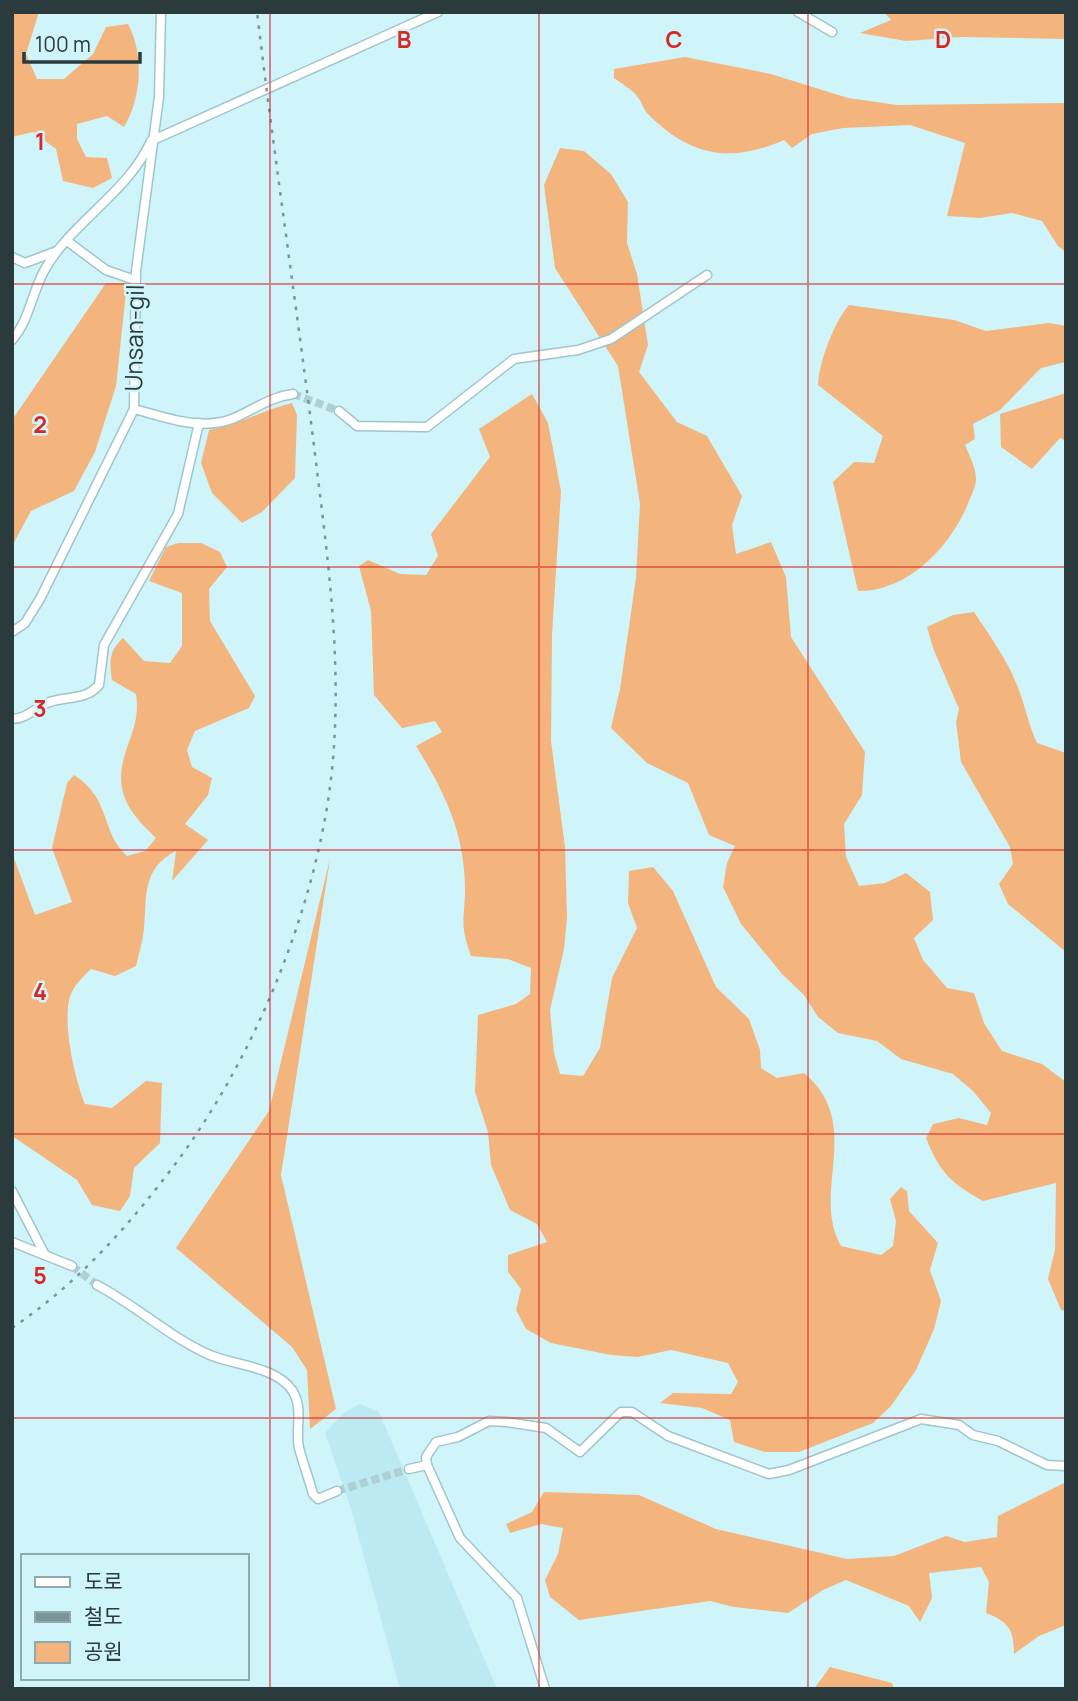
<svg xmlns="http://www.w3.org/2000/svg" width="1078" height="1701" viewBox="0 0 1078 1701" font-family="Manrope,'Noto Sans KR',sans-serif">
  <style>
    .built { fill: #bbeaf2 }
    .green { fill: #f3b57d }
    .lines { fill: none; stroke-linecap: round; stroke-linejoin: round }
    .street-tunnel { stroke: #aed0d5; stroke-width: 8; stroke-dasharray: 8 4; stroke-linecap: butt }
    .street-casing { stroke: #a0c5cb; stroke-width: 11 }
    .street { stroke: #fff; stroke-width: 8 }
    .rail { stroke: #7a9498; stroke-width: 2.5; stroke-dasharray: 3.5 7; stroke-linecap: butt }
    .grid { fill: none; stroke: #d62828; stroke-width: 2; stroke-opacity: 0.55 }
    .labels { text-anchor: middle; stroke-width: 5; stroke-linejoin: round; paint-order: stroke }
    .street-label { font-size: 24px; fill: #2b3a3c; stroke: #cff5fb }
    .grid-label { font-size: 23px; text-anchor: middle; font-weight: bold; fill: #d62828; stroke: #cff5fb; stroke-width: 5; stroke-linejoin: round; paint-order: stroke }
  </style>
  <rect width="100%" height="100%" fill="#cff5fb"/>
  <path class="built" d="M360,1404L379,1412L497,1689H400L351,1509L325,1433L345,1412Z"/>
  <g class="green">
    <path d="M12,12H39L26,54L37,79H64L93,54L106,27L128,24C144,53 142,98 124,127L107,116L77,124V139L86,157L107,158L112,178L93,188L63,181L56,149L33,132L12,137Z"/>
    <path d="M884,12H1066V39L962,37L906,41L860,33L891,20Z"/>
    <path d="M685,57L771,74L848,98L897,105L1066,103V252L1058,246L1042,221L1012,213L980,218L947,216L965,143L910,125L843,128L812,134L792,148L784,140C730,164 689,156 647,113C643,108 642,103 639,99C634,90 622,84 614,78V69Z"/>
    <path d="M560,148L584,151L611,174L628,202L627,243L637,274L648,345L639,372L677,422L707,436L742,496L732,525L736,554L771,542L786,577L791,637L865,752L862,795L844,824L846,857L859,886L885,883L906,873L930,892L933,920L914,938L923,960L947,988L974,993L984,1023L1002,1051L1042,1064L1066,1082V1311L1061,1310L1048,1279L1055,1250L1056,1183L983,1201C951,1183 940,1173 926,1138L933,1124L959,1118L987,1125L991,1113L973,1091L953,1074L901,1059L877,1041L838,1033L818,1017L804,995L782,974L741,924L723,887L727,863L735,846L709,835L688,783L647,763L611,728L620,689L636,578L640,504L618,366L555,268L544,185Z"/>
    <path d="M106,283H127L116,386L95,452L74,491L31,511L12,546V420Z"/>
    <path d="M849,305L954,320L986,331L1049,323L1066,326V362L1041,368L1000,410L973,424L975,439L965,445C970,457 976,467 976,480C975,489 970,498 967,506C949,548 907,592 858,591L833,482L854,462L874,463L883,436L818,385C819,362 834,322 849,305Z"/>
    <path d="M1066,393V441L1060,438L1032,469L1001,447L1000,414Z"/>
    <path d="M532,394L548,423L561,491L552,635L551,741L565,847L567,918L564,949L550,1010L554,1053L560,1074L583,1076L600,1048L612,978L637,928L628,903L629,871L653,867L673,891L716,987L749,1019L760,1050L761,1068L777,1078L804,1073C865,1124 810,1192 841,1246L881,1255L893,1246L896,1221L890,1199L901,1187L907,1191L909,1211L938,1243L930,1270L941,1301L934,1329L916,1370L891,1406L873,1423L799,1452H765L734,1442L730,1420L702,1408L660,1403L673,1393L731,1394L738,1382L728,1363L671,1350L638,1357L611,1355L551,1343L526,1329L516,1310L521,1289L508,1272V1255L547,1242L537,1224L510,1210L491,1165L488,1132L475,1092L478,1015L516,1004L530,994L531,968L508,959L471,956C460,925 464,923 465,893C466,836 445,792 416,746L442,732L435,721L402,728L374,695L371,611L359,566L368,560L400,574L426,575L438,556L431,534L490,457L479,429Z"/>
    <path d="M292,403L297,415L295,478L262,512L242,523L212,493L201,463L209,430C238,425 263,410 292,403Z"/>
    <path d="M178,543H201L220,552L227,567L209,589L210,621L255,696L249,708L195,731L187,750L192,767L212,778L208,795L185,824L208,840L172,881L176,851C142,868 147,896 144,928C143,940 139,954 136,966L115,976L91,969C85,975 77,982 73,990C59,1013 75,1080 85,1104L112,1108L146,1081L162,1083L160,1143L134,1168L130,1196L120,1211L92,1205L77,1180L12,1136V853L35,915L72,902L52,848L67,783L74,775C112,799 100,832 127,856L145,851L156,838C123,807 112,787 129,742C135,725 139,712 136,694L112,680C109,661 109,651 123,638L144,661L170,663L182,646V593L149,581L166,547Z"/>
    <path d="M974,612C990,636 1006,658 1017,685C1025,704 1028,724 1037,743L1066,753V952L1008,904L999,884L1013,864L1010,847L961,762L956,722L959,709L933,648L927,627L953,615Z"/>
    <path d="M330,859L281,1175L336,1409L310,1429L307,1370L292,1347L176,1248L269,1111Z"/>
    <path d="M1066,1482V1625L1039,1636L1014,1654C1014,1630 1009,1622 986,1613L989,1582L981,1567L929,1573L932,1598L920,1622L909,1606L846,1580L823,1590L788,1613L734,1607L710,1601L579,1620L550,1597L545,1580L558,1554L563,1528L541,1524L510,1533L506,1524L532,1512L544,1492L639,1495L716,1529L847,1559L894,1556L946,1536L965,1542L997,1537L998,1516Z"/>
    <path d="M830,1667L892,1683L894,1689H814Z"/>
  </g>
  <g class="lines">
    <g class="street-tunnel">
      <path d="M293,394L339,411"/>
      <path d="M72,1266L97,1285"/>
      <path d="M337,1491L409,1469"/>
    </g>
    <g class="street-casing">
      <g id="street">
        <path d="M798,12L832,32"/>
        <path d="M67,241L106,270L135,280"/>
        <path d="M12,257L25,263L57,251"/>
        <path d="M12,340C29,321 32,293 44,271C71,222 128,193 151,141L438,12"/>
        <path d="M134,409C165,417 199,431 232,419C253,410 270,397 293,394"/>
        <path d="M339,411L357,426L427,427L514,359L578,350L611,339L707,275"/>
        <path d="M12,632L25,623L40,599L134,409L136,271L159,97L161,12"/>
        <path d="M12,719C26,719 35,708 47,703C66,695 84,702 99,685L104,645L178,514L199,423"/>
        <path d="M12,1191L45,1255"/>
        <path d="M12,1242L72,1266"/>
        <path d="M97,1285C137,1306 169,1337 210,1355C236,1366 275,1366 292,1390C304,1408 295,1429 299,1448C303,1463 309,1479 313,1494L318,1499L337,1491"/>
        <path d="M427,1465L460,1538L517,1598L545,1689"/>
        <path d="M409,1469L427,1465L426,1457L436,1442L458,1437L489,1421L506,1422L546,1428L580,1452L621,1412H632L668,1436L769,1474L789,1470L921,1419L959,1425L973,1435L998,1441L1047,1465L1066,1466"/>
      </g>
    </g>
    <use href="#street" class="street"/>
    <path class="rail" d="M12,1328C77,1284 126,1229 173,1167C251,1064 313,916 330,787C345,671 327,553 313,438C295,296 274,154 257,12"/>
  </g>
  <path class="grid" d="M270,12V1689M539,12V1689M808,12V1689M12,284H1066M12,567H1066M12,850H1066M12,1134H1066M12,1418H1066"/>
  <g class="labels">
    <g class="street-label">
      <text transform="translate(135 338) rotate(-89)" y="8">Unsan-gil</text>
    </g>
  </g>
  <g class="grid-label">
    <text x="404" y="48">B</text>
    <text x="674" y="48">C</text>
    <text x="943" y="48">D</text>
    <text x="40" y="150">1</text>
    <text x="40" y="433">2</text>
    <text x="40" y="717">3</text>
    <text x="40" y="1000">4</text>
    <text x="40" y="1284">5</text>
  </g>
  <rect width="1078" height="1701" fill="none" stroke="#2b3a3c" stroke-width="28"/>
  <rect x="21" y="1554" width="228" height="126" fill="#cff5fb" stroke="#8daaaf" stroke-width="2"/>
  <rect x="35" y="1577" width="35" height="10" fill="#ffffff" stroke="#8daaaf" stroke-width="2"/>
  <text x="84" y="1589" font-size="21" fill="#2b3a3c">도로</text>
  <rect x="35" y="1612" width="35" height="10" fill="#7a9498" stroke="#8daaaf" stroke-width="2"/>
  <text x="84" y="1624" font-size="21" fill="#2b3a3c">철도</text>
  <rect x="35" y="1642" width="35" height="21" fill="#f3b57d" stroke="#8daaaf" stroke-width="2"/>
  <text x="84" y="1659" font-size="21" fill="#2b3a3c">공원</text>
  <path d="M24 52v10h116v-10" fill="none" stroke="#2b3a3c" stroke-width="3.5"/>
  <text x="35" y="52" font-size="21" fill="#2b3a3c" stroke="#cff5fb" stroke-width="5" paint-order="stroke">100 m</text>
</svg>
